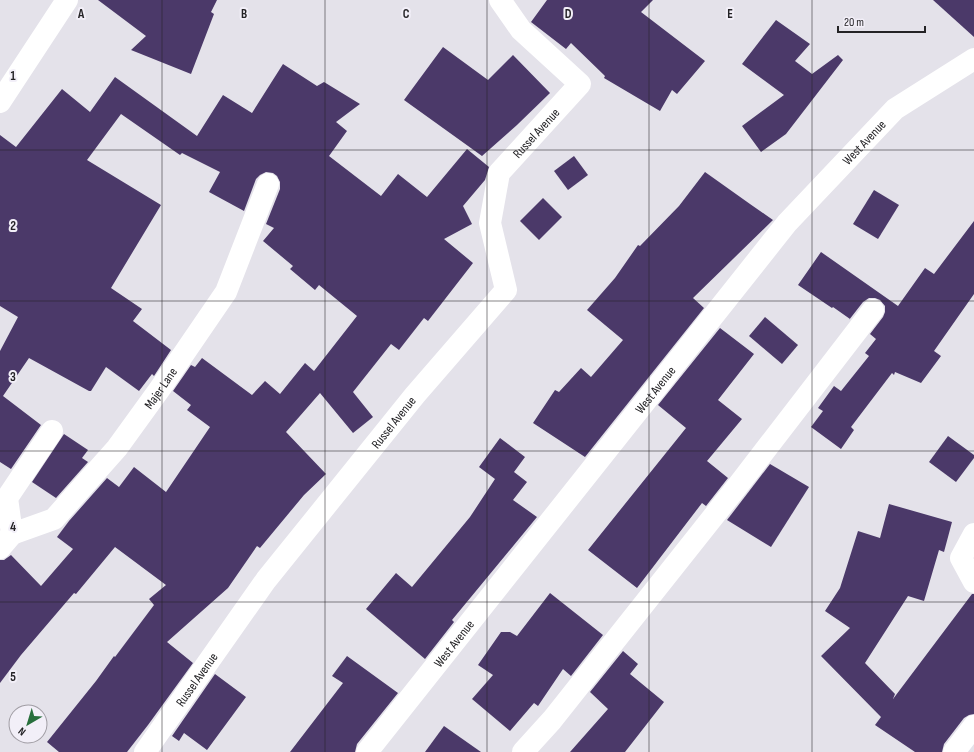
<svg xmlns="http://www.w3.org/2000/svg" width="974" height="752" viewBox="0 0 974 752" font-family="'Sofia Sans Condensed',sans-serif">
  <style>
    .building { fill: #4b3969 }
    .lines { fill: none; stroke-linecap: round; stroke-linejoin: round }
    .minor { stroke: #fff; stroke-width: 22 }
    .grid { fill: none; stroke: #242326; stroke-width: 1; stroke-opacity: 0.55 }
    .labels { text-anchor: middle; stroke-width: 4; stroke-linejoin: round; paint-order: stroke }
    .street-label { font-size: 13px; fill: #242326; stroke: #f2eff8 }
    .grid-label { font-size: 13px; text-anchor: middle; font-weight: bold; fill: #242326; stroke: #f2eff8; stroke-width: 4; stroke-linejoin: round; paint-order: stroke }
  </style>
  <rect width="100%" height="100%" fill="#e4e2ea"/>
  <g class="building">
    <path d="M98,0H217L211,12L214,14L191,74L131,50L146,36Z"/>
    <path d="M547,0H653L641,12L705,61L677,94L672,90L660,111L604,78L605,76L571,43L566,49L531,22Z"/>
    <path d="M933,0H974V37Z"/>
    <path d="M776,20L810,44L795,61L812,74L838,55L843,60L786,134L761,152L742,126L784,95L742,64Z"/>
    <path d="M443,47L488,80L513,55L550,93L517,125L482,156L404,100Z"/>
    <path d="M283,64L317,86L324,82L360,104L336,122L347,131L329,156L381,196L398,174L427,197L467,149L489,167L485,180L463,206L472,224L444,239L473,263L428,321L424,318L399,350L391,344L353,392L373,417L353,433L320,393L286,432L326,474L304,495L260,548L257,546L228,588L167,642L193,663L148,725L127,752H59L47,742L96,681L114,656L115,657L154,605L149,599L166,585L115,547L76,594L74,593L21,655L0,683V560H4L11,555L41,586L73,549L57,537L69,521L107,478L119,487L134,467L166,492L210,427L187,410L191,405L173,391L191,365L195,367L202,358L252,395L265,381L280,394L305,363L314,371L357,316L319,285L315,290L290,269L293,266L263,241L274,228L266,224L280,189V182L277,176L273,173L266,172L260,175L256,179L244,211L209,192L220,172L182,153L180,155L121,114L87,160L161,205L111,288L142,309L133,321L171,350L154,376L152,374L139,391L106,367L91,391H89L29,358L3,396L41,425L11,469L0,462V351L18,317L0,306V135L16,147L62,89L90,112L115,77L197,136L223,95L252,113Z"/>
    <path d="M574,156L588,175L568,190L554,171Z"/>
    <path d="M705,172L750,204L773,220L693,298L704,308L585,457L533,423L555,390L559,392L581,368L591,377L623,340L587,310L615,278L638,245L640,246L679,206Z"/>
    <path d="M874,190L899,205L878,239L853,224Z"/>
    <path d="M543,198L562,217L539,240L520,221Z"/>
    <path d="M974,221V294L934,351L941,356L921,383L895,372L894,375L892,373L851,427L854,430L841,449L811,427L823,411L818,408L834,386L841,391L869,356L865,353L876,339L870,334L883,317L885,312V306L880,300L875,298H869L863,302L849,320L850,319L833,307L832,308L798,285L821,252L898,306L925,268L934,274Z"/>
    <path d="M765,317L798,345L782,364L749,336Z"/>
    <path d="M720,328L754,354L718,400L742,419L707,461L728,478L706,506L702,503L637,588L588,550L686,428L658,405Z"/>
    <path d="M64,434L88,450L82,458L88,462L56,498L32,482Z"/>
    <path d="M948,436L974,455V458L956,482L929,462Z"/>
    <path d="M500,438L525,457L514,472L527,482L513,500L537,517L452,620L454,622L425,659L366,609L396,573L412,587L470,517L495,479L479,467Z"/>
    <path d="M770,464L809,487L771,547L727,520Z"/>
    <path d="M889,504L952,522L944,552L939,550L924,601L908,596L865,663L895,694L893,699L972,594H974V714L969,715L964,718L944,744L942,752H915L875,725L881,717L821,656L850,628L825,611L840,588L858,531L880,538Z"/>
    <path d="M550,593L603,635L571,676L563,669L538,706L534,703L510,731L472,699L493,675L478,665L501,632H510L517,636Z"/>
    <path d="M623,651L638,664L630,674L664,702L625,752H570L608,709L590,692Z"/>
    <path d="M347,656L398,693L357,744L355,752H290L343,683L332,676Z"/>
    <path d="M215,674L246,697L207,750L184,733L179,741L172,736Z"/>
    <path d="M444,726L481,752H425Z"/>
  </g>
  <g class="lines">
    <g class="minor">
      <path d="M0,102L67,0"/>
      <path d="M12,534L7,498L52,431"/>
      <path d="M974,534L961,558L974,582"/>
      <path id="s1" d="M0,548L12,534L54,519L117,448L159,390L226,292L268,184"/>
      <path id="s2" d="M145,752L266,580L415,395L506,290L490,223L499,173L580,84L521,30L500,0"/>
      <path id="s3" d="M367,752L787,223L895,109L974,59"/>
      <path d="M523,752L552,720L736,488L873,310"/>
      <path d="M954,752L974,726"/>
    </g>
  </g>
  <path class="grid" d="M162,0V752M325,0V752M487,0V752M649,0V752M812,0V752M0,150H974M0,301H974M0,451H974M0,602H974"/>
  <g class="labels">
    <g class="street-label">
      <text dy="5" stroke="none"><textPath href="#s2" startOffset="761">Russel Avenue</textPath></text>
      <text dy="5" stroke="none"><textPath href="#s3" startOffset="787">West Avenue</textPath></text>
      <text dy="5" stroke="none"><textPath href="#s1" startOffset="232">Majer Lane</textPath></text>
      <text dy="5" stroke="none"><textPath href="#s3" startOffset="463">West Avenue</textPath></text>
      <text dy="5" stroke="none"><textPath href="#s2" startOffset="413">Russel Avenue</textPath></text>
      <text dy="5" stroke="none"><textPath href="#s3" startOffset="139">West Avenue</textPath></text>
      <text dy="5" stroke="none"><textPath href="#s2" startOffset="89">Russel Avenue</textPath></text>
    </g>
  </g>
  <g class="grid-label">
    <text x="81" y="18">A</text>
    <text x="244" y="18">B</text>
    <text x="406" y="18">C</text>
    <text x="568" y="18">D</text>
    <text x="730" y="18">E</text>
    <text x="13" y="80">1</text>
    <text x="13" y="230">2</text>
    <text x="13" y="381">3</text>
    <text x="13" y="531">4</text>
    <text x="13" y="681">5</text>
  </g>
  <g transform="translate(28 724) rotate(218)"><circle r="19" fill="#f2eff8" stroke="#a09da4"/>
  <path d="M0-3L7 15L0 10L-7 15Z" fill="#276f3c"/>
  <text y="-6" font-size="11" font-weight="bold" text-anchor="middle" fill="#242326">N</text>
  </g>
  <path d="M838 26v6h87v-6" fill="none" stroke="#242326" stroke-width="2"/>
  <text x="844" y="26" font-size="12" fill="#242326" stroke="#f2eff8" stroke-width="3" paint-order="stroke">20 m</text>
</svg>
